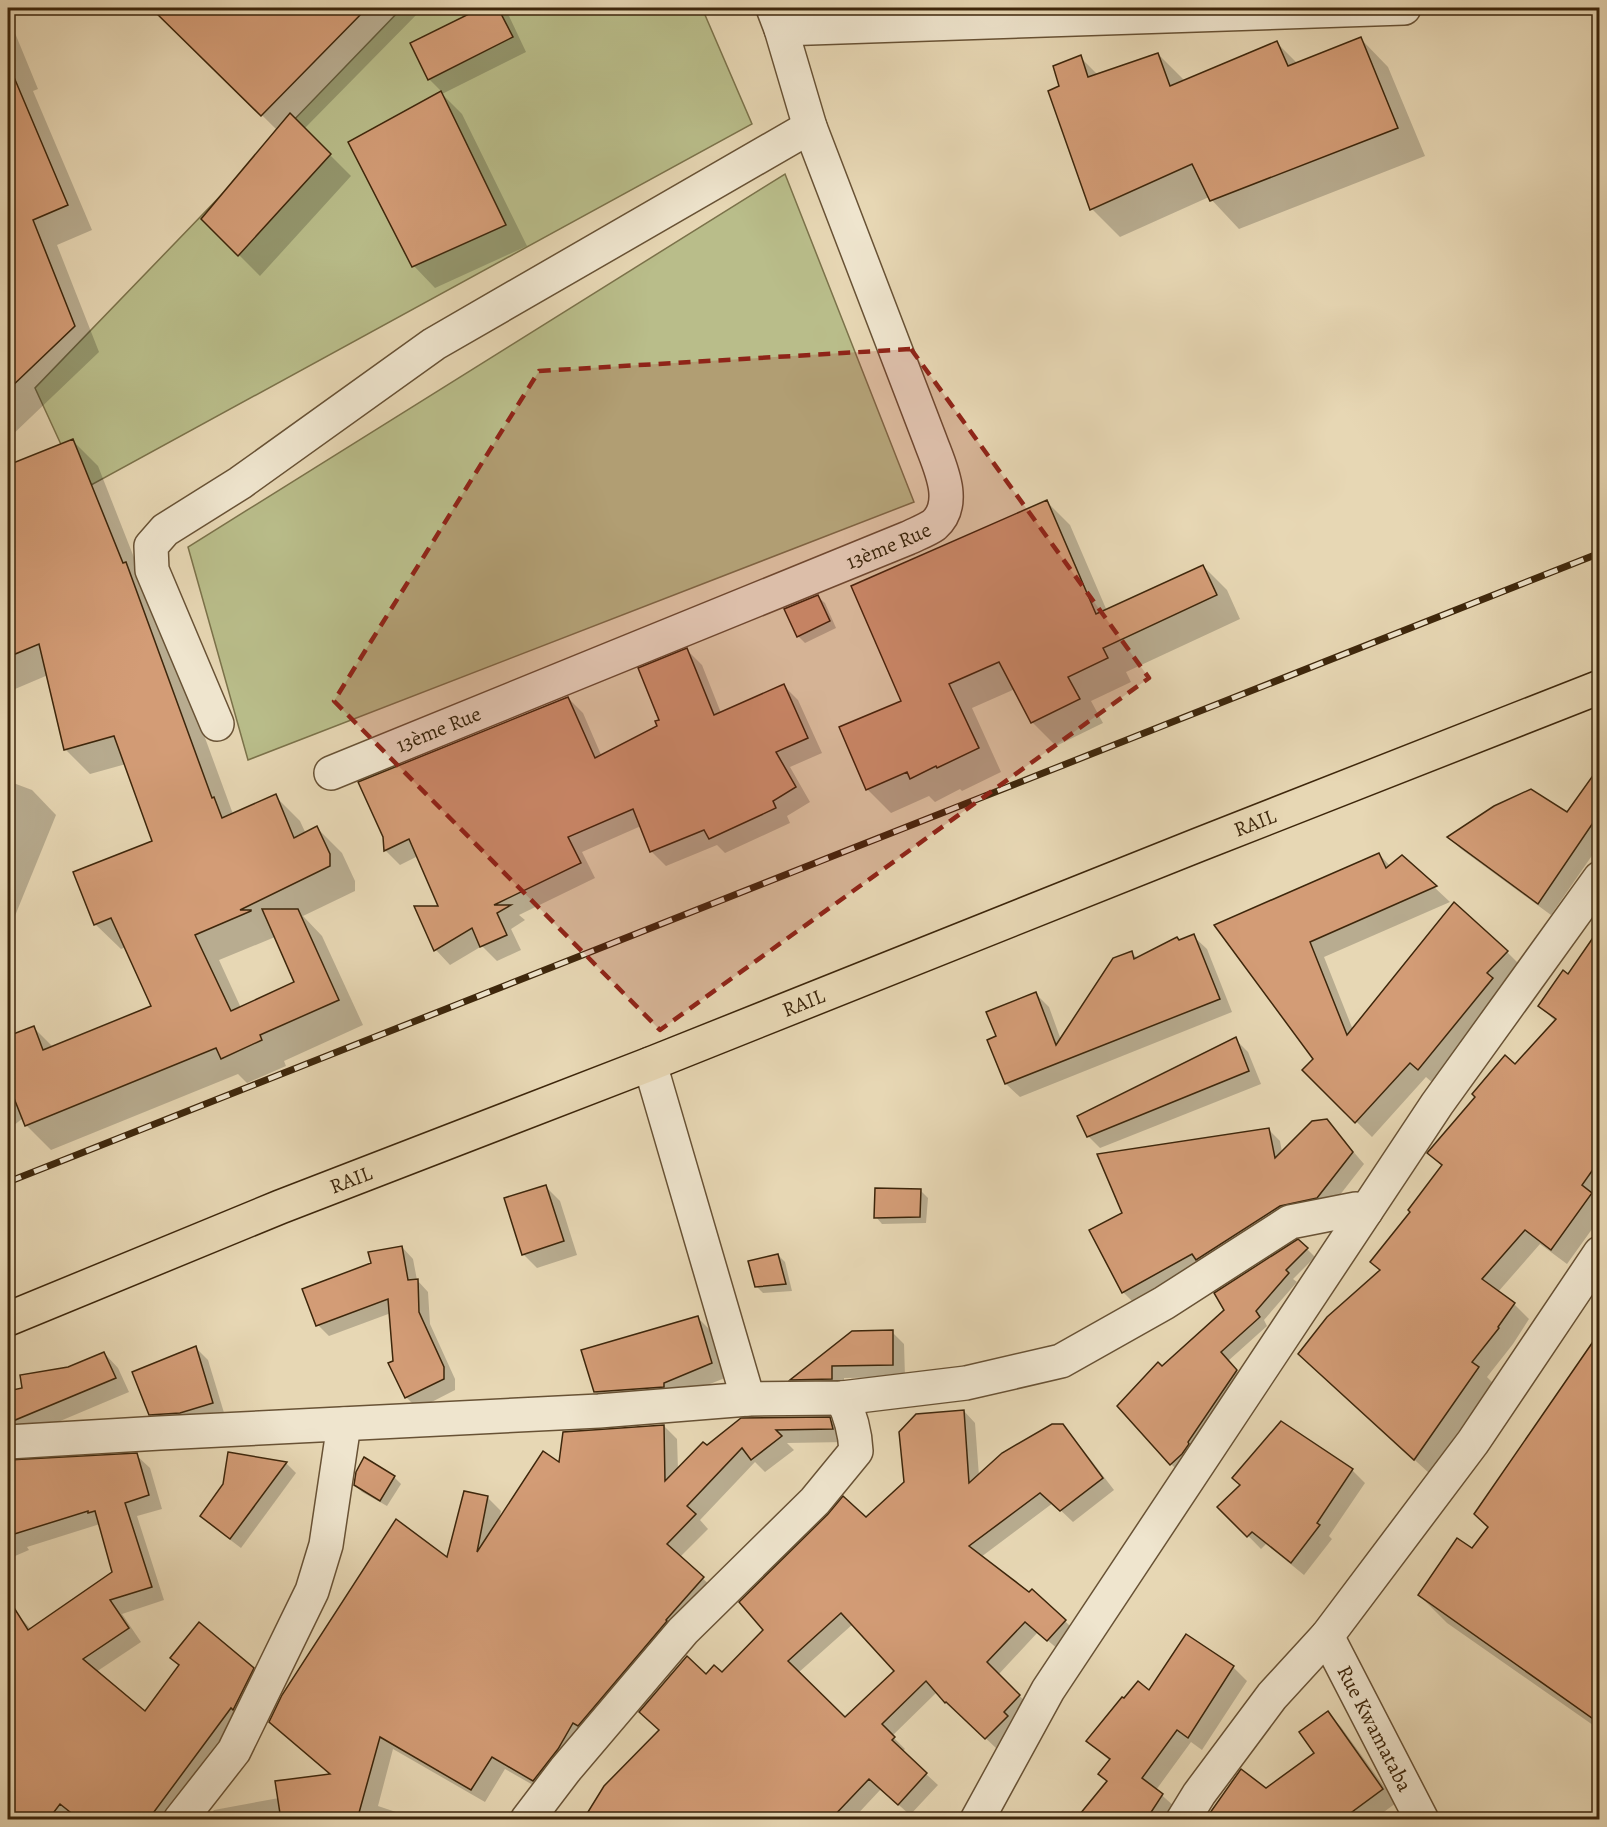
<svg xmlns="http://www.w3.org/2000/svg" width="1607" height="1827" font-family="Alegreya,serif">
  <rect width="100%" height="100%" fill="#e7d7b4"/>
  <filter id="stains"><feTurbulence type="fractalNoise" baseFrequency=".00333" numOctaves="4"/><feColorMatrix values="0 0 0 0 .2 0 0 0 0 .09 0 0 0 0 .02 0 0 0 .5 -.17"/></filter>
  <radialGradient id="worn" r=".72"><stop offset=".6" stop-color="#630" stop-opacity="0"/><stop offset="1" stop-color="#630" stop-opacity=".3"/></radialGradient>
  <!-- green -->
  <g fill="#b9bd8a" stroke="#7b724a" stroke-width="1.5">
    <polygon points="402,8 702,8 752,124 82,490 35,388"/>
    <polygon points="785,174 914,502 248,760 188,547"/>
  </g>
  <!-- shadow -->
  <g fill="#0003" fill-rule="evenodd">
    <polygon points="153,8 423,8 304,129 351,176 260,276 203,219 277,130"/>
    <polygon points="484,8 500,8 509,16 526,52 442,94 462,114 527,246 435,288 414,266 350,143 442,92 429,79 412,44"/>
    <polygon points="8,16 38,89 33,91 92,230 57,245 99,352 8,439"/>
    <polygon points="1360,38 1388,67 1425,156 1239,229 1209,197 1120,237 1092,209 1050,92 1061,87 1080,57 1098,75 1158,54 1185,81 1277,43 1298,64"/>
    <path d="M73 441 98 466 144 583 150 588 233 814 275 796 300 821 306 834 317 828 342 853 355 881V891L303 916 322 936 363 1025 284 1061 286 1066 247 1083 238 1074 51 1150 26 1125 23 1118 8 1130V1038L34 1028 53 1047 153 1007 126 947 121 949 95 924 154 842 126 764 90 774 65 749 48 675 8 692V467ZM275 937 296 983 241 1008 219 960Z"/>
    <polygon points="1046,501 1070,525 1107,611 1203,566 1227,590 1240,619 1126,672 1131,682 1091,701 1103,723 1056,746 1032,722 1015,689 972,708 1001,772 962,791 960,789 935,802 929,796 891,813 867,789 903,702"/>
    <polygon points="818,597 825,603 836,628 805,643 798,636"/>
    <polygon points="687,650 702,665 721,713 783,685 798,700 822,753 790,767 810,802 787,816 790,823 725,853 717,845 666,866 651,851 641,826 582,852 595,878 519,915 525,920 511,929 521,950 497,961 482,946 450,965 436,950 441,908 418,856 400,865 385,850 568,698 583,713 602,757 659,727"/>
    <polygon points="1600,770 1600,844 1551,915 1461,849 1449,838 1567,814"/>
    <polygon points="8,781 32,790 56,815 8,933"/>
    <polygon points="1379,854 1390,866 1402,857 1450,902 1324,957 1353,1030 1507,952 1522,967 1434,1084 1426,1077 1372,1137 1304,1070 1315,1059 1216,925"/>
    <polygon points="1600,932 1600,1195 1597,1199 1600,1202 1600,1218 1567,1264 1540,1244 1498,1292 1514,1304 1529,1319 1513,1344 1487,1377 1493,1383 1429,1473 1315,1369 1381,1271 1372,1262 1412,1212 1443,1167 1429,1153 1515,1066 1555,1021 1540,1006 1568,976"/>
    <polygon points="1193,936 1207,949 1232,1012 1020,1097 1006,1084 989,1041 997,1037 1036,994 1049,1007 1061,1040 1131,952 1138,959"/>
    <polygon points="1235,1039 1248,1052 1261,1084 1100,1148 1088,1136"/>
    <polygon points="1326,1120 1364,1164 1329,1209 1135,1304 1123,1292 1124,1213 1268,1129 1280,1141 1282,1152"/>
    <polygon points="546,1187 560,1201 577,1255 537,1268 523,1254"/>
    <polygon points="921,1191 928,1198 926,1223 882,1224 876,1217"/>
    <polygon points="402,1247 413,1259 417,1280 428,1292 430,1324 455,1379 455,1390 418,1409 407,1398 390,1364 394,1362 391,1313 329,1336 318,1325 372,1264"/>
    <polygon points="1307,1249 1315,1257 1293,1279 1297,1282 1264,1320 1267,1326 1228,1361 1244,1379 1179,1472 1171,1464 1162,1368"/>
    <polygon points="778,1255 785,1262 792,1291 763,1293 756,1286"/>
    <polygon points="697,1317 712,1332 725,1378 677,1397 610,1406 595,1392"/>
    <polygon points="892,1332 904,1344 905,1377 844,1378 844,1391 803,1391 792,1380"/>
    <polygon points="195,1347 208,1360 225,1416 164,1427 151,1414"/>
    <polygon points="1590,1349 1600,1355 1600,1730 1447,1623 1419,1595 1472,1550 1489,1528"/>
    <polygon points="104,1353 118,1368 129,1392 8,1443 8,1392 24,1390"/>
    <path d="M964 1411 975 1423 979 1476 1062 1426 1074 1438 1114 1490 1073 1522 1053 1503 981 1557 1065 1621 1076 1632 1060 1651 1038 1632 998 1675 1031 1707 997 1749 937 1692 892 1736 905 1749 902 1752 938 1785 910 1815 881 1789 852 1820H585L706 1676 722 1675 866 1520 906 1482ZM853 1624 896 1671 845 1719 798 1673Z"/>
    <polygon points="829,1418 843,1432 846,1442 787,1443 794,1450 765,1472 755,1462 700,1520 708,1529 680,1557 716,1591 547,1793 505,1769 485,1802 393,1749 378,1806 411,1817 414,1820 206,1820 214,1810 279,1798 331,1775 284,1735 448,1560 488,1498 501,1511 499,1521 560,1465 664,1426 677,1439 678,1470 741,1420"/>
    <polygon points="136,1455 150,1468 162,1509 137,1516 164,1600 122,1614 141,1642 96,1672 145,1713 253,1669 266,1682 171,1820 8,1820 8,1618 16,1613 31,1629 113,1573 100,1524 27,1547 29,1550 8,1559 8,1462"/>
    <polygon points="286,1463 296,1473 241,1548 212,1526 202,1515"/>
    <polygon points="1352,1470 1365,1483 1329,1536 1332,1539 1304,1575 1266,1544 1261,1549 1220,1507 1242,1485"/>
    <polygon points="394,1477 401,1484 387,1506 362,1492 355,1485"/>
    <polygon points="1186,1636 1234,1668 1247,1681 1202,1750 1191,1742 1156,1790 1185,1816 1184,1820 1077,1820 1108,1782 1110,1761 1088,1741 1150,1692"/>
    <polygon points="1328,1713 1341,1727 1396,1803 1373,1820 1207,1820 1266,1790 1316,1753"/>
  </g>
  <!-- building -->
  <g fill="#d39c76" stroke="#3d260b" stroke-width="1.5" fill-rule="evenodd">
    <polygon points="151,8 367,8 261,116"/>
    <polygon points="481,8 498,8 513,37 428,80 410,43"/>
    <polygon points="1361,37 1398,128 1210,201 1192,164 1090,210 1048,91 1059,86 1053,66 1081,55 1088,77 1158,53 1170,86 1277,41 1288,66"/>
    <polygon points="8,63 68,205 33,220 75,326 8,390"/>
    <polygon points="441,91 506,225 412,267 348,142"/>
    <polygon points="290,113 331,154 238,256 201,219"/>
    <polygon points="73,439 123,563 126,562 212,798 214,797 222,818 276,794 294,838 317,826 330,854 330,866 240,910 251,910 251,911 195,935 231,1011 294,982 262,909 298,909 339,1000 260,1035 262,1040 221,1059 216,1048 25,1126 8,1083 8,1036 34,1026 43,1050 151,1006 111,918 94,925 73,872 152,841 114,736 64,750 39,644 8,657 8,465"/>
    <polygon points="1047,500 1096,614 1203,565 1217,595 1103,648 1108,658 1068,677 1080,699 1031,723 999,662 949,684 979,748 937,768 936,766 910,779 907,772 866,790 839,727 901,701 851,586"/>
    <polygon points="818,595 830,621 797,637 784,609"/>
    <polygon points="687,648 714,715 784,684 808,738 776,752 796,787 773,801 776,808 709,839 704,830 650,852 633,809 568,837 581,863 494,905 511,905 497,913 507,935 480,947 472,928 434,951 414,906 438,906 409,839 384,851 383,837 358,782 568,697 595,758 657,726 655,721 659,720 638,668"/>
    <polygon points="1599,767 1599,814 1538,904 1447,837 1494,806 1531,789 1567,812"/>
    <polygon points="1379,853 1386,868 1402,855 1437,886 1310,942 1347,1035 1454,902 1508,951 1487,973 1493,978 1418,1070 1410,1063 1355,1123 1302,1070 1313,1059 1214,925"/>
    <polygon points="1599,929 1599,1161 1582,1185 1592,1193 1551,1250 1525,1230 1482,1279 1515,1303 1498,1327 1499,1328 1472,1362 1479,1367 1414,1460 1298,1354 1327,1317 1380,1270 1370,1262 1410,1212 1408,1210 1442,1165 1427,1153 1475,1097 1472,1094 1505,1055 1515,1064 1556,1019 1538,1006 1563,970 1568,974"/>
    <polygon points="1194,934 1220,999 1005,1084 987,1040 996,1036 986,1012 1036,992 1056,1045 1113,958 1132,951 1134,959 1177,937 1179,940"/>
    <polygon points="1236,1037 1249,1071 1087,1137 1077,1116"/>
    <polygon points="1327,1119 1353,1152 1317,1198 1280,1206 1196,1260 1192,1254 1122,1293 1089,1230 1122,1213 1097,1154 1269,1128 1275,1158 1312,1121"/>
    <polygon points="546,1185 564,1241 522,1255 504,1198"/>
    <polygon points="875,1188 921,1189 920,1217 874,1218"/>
    <polygon points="1298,1239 1308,1248 1286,1270 1289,1273 1256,1311 1260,1317 1221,1352 1237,1370 1188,1442 1189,1444 1182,1454 1170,1465 1117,1406 1158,1362 1162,1366 1224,1310 1214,1293"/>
    <polygon points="402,1246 408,1280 418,1279 419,1312 444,1367 444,1379 405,1398 388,1363 393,1361 388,1299 316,1326 302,1289 371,1263 368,1252"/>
    <polygon points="778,1254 786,1284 755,1287 748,1261"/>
    <polygon points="698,1316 712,1363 664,1383 664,1387 594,1392 581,1350"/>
    <polygon points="893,1330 893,1365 832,1366 832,1379 790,1380 852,1331"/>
    <polygon points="1599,1333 1599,1723 1418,1595 1457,1538 1472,1548 1488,1527 1474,1514"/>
    <polygon points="196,1346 213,1403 180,1413 149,1415 132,1372"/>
    <polygon points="104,1352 116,1378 8,1423 8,1391 22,1388 20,1375 68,1367"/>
    <path d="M964 1410 969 1483 1002 1453 1052 1424H1063L1103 1478 1060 1511 1040 1493 969 1546 1029 1592 1032 1589 1066 1620 1047 1641 1025 1622 987 1662 1020 1695 1004 1712 1008 1716 985 1739 946 1702 945 1703 926 1681 882 1724 895 1737 892 1740 927 1773 898 1805 869 1779 830 1820H583L604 1786 659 1730 639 1712 687 1656 706 1674 714 1665 722 1672 763 1630 739 1602 828 1514 843 1496 866 1517 904 1482 899 1432 916 1414ZM841 1613 894 1671 845 1717 788 1661Z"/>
    <polygon points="830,1417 833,1429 776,1430 782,1436 751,1460 742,1448 687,1506 696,1514 667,1544 704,1577 666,1620 667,1621 578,1726 573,1723 558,1749 533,1781 492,1757 471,1790 380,1737 357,1820 281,1820 275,1781 330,1774 269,1722 282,1695 396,1519 447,1557 464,1491 488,1496 477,1552 543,1451 559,1462 563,1432 664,1425 665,1481 703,1442 707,1445 741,1418"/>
    <polygon points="1281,1421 1353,1469 1317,1523 1320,1525 1291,1563 1252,1532 1247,1537 1217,1507 1240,1485 1232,1478"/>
    <polygon points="228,1452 287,1462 230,1539 200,1516 223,1484"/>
    <polygon points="137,1453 149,1495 125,1503 152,1587 110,1600 129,1628 83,1659 145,1711 179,1665 170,1658 199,1622 254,1668 233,1710 231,1708 148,1820 80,1820 60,1804 48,1820 8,1820 8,1598 28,1630 112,1572 95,1511 88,1513 88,1511 8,1536 8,1460"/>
    <polygon points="364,1457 395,1476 380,1501 354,1485 356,1472"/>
    <polygon points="1186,1634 1234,1666 1188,1738 1177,1730 1142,1778 1163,1794 1146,1820 1075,1820 1107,1781 1098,1774 1110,1759 1086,1741 1122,1697 1124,1698 1138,1681 1149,1690"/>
    <polygon points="1328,1711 1383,1789 1341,1820 1205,1820 1241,1769 1266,1788 1314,1753 1299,1732"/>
  </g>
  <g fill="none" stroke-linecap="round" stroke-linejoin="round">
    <defs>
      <g id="minor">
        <polyline points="781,29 1404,8"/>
        <polyline points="217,724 152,570 151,546 165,530 240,483 434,344 810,127"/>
        <path id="s1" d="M331 773 908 538C916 534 927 530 934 525 959 503 939 465 930 440L810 127 781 29 773 8"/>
        <polyline points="650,1064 748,1399"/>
        <polyline points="8,1442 160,1433 599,1411 748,1399 842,1398 966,1383 1061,1361 1164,1303 1290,1222 1356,1209 1366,1211"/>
        <path id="s2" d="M1327 1636 1422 1820"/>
        <polyline points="180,1820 234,1751 312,1591 326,1545 344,1424"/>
        <path d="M527 1820 565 1770 683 1631 815 1501 856 1451C855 1431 851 1416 842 1398"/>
        <polyline points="977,1820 1048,1690 1437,1104 1600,878"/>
        <polyline points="1183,1820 1199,1794 1272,1696 1327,1636 1473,1442 1600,1253"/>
      </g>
      <g id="major">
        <path id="s3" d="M8 1319 280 1207 650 1064 1198 845 1600 687"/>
      </g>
    </defs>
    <!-- minor casing -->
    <use href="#minor" stroke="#685235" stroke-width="36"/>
    <!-- major casing -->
    <use href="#major" stroke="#3d260b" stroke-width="36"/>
    <!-- minor -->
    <use href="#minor" stroke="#efe5ce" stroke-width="33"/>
    <!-- major -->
    <use href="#major" stroke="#e7d7b4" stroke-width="33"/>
    <defs>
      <polyline id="rail" points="8,1182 1600,553"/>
    </defs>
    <!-- rail casing -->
    <use href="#rail" stroke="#3d260b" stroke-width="7"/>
    <!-- rail -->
    <use href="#rail" stroke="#efe5ce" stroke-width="4.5" stroke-dasharray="14" stroke-linecap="butt"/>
  </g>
  <!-- marked area -->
  <path fill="#8f2418" fill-opacity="0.2" stroke="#8f2418" stroke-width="4.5" stroke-dasharray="12 8" stroke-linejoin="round" d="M911 349 1149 678 660 1030 334 701 539 371Z"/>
  <g text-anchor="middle" stroke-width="4.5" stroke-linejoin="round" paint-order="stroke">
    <!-- street labels -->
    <g font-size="21" fill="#3d260b" stroke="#efe5ce">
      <text dy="7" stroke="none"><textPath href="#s1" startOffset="602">13ème Rue</textPath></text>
      <text dy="7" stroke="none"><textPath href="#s1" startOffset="116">13ème Rue</textPath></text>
      <text dy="7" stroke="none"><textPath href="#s3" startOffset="1342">RAIL</textPath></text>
      <text dy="7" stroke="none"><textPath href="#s3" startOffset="856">RAIL</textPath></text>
      <text dy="7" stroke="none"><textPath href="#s3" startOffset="370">RAIL</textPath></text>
      <text dy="7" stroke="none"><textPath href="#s2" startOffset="104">Rue Kwamataba</textPath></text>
    </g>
  </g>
  <!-- margin -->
  <rect width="1607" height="1827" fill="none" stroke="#e7d7b4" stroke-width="30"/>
  <rect x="9" y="9" width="1589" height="1809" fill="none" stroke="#3d260b" stroke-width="3"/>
  <rect x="15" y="15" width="1577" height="1797" fill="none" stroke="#3d260b" stroke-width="1.5"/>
  <rect width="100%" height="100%" filter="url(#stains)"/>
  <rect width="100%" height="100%" fill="url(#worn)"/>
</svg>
